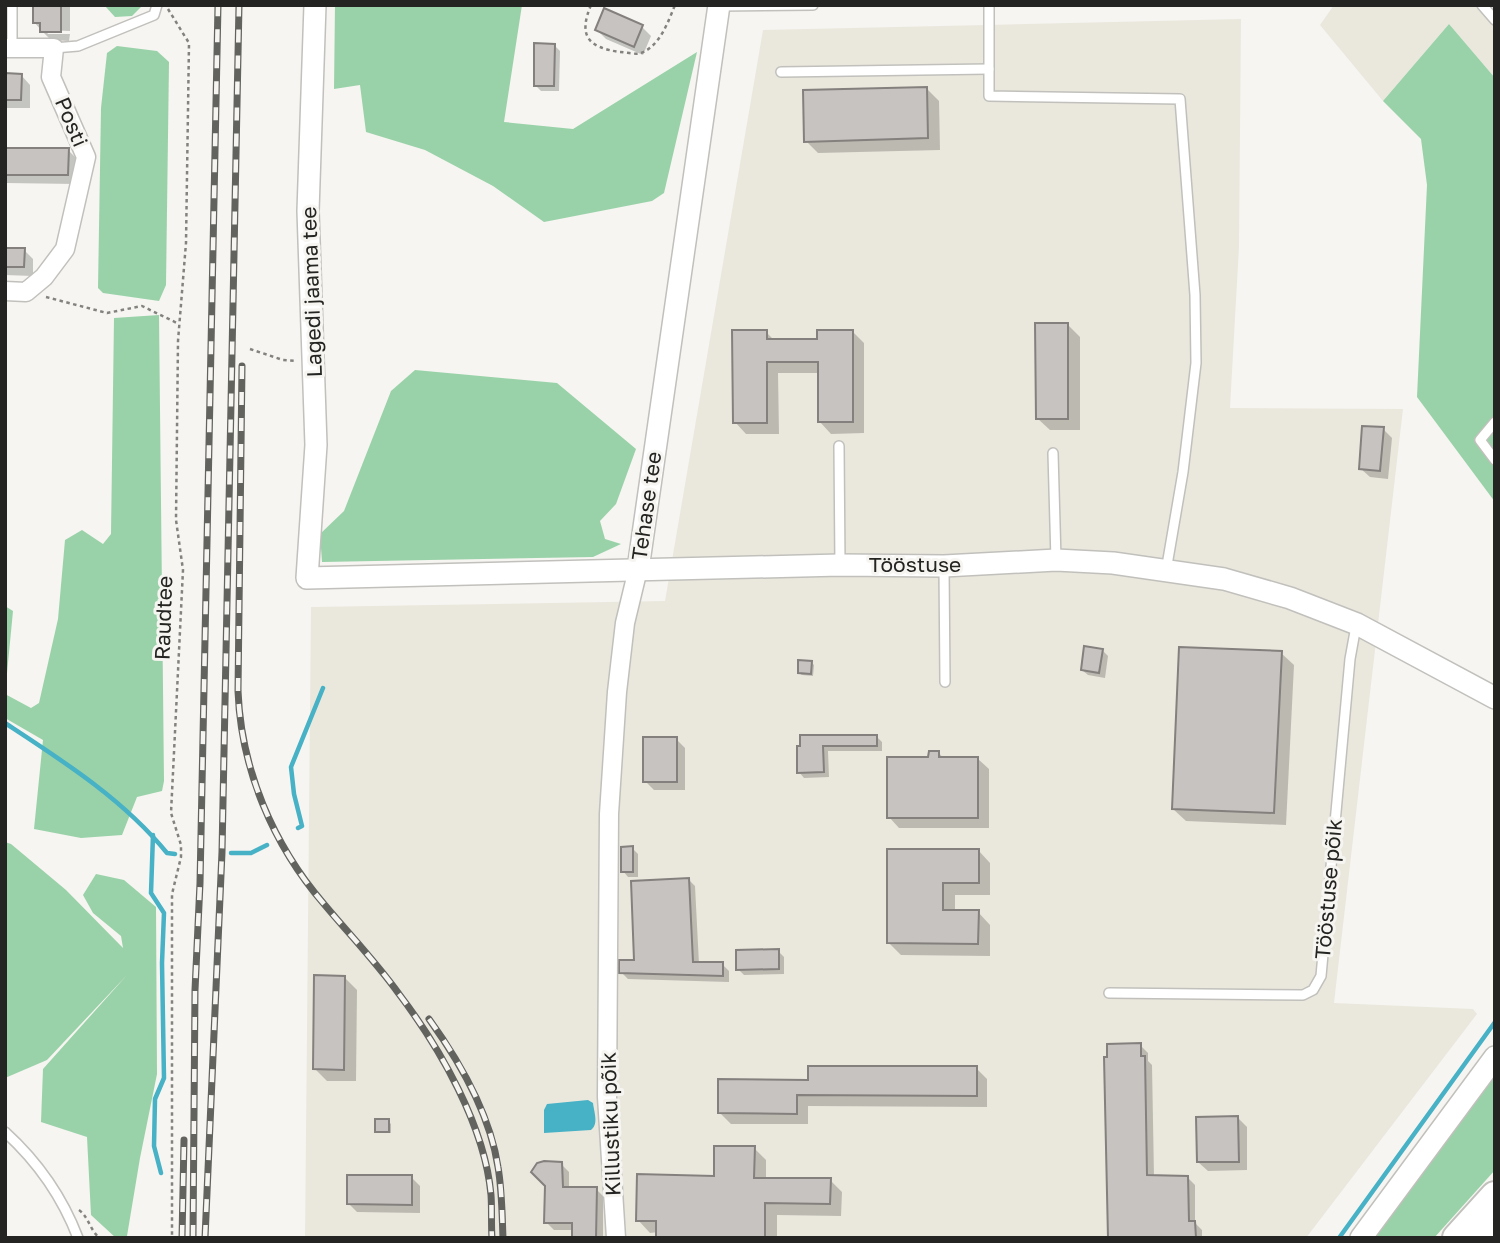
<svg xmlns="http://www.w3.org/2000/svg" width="1500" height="1243" font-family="'Golos Text',sans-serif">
  <rect width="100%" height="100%" fill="#f6f5f1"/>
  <!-- built -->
  <g fill="#eae8dd">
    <polygon points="1334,5 1495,5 1495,78 1449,24 1383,101 1320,25"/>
    <polygon points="1241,19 1239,247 1230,408 1403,409 1334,1003 1473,1009 1477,1014 1306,1238 305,1238 311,607 665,601 763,30"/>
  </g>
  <!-- green -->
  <g fill="#99d2a8">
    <polygon points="143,5 132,16 115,17 105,6"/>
    <polygon points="335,5 522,5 504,122 573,129 697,52 664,193 652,201 544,222 493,186 425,150 366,132 360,85 334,89"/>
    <polygon points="1449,24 1495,78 1495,502 1417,397 1427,185 1421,139 1383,101"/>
    <polygon points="117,46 157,51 169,62 166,285 159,301 103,293 98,288 101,108 107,53"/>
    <polygon points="159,315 164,781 162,791 137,797 122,835 81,838 34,829 43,740 5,718 5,606 13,611 5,694 31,708 39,703 58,619 65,540 82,530 103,544 111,534 114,318"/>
    <polygon points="415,370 557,383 636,449 616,504 600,521 605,539 621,544 593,557 322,562 320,534 344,511 391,391"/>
    <polygon points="5,842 11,844 66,890 123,948 121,936 93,913 83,895 96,874 124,880 156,907 157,1074 140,1158 127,1236 116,1238 91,1215 87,1137 41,1122 43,1069 127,975 47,1060 5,1078"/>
    <polygon points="1495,1074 1495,1170 1434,1238 1373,1238"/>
  </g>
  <!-- water -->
  <path fill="#47b1c6" d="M588 1100 593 1103C594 1112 599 1124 591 1130L544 1133V1110L547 1104Z"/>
  <!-- shadow -->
  <g fill="#0003">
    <polygon points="35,5 70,5 70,31 45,30 48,34 70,34 69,41 51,40 42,31 34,22"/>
    <polygon points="642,27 651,36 643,55 606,39 597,30"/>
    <polygon points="554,45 560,51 559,91 541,91 535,85"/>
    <polygon points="5,75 21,75 30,85 30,108 5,108"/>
    <polygon points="926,88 939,101 940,150 818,153 806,141"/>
    <polygon points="5,149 68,150 77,159 77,184 5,183"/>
    <polygon points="5,250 24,250 33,259 33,276 5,275"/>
    <polygon points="1068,325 1080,337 1080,430 1050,430 1037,418"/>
    <polygon points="852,331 864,343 864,433 831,434 820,422 819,373 778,373 779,434 746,434 735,422 766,332 775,341 819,341"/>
    <polygon points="1383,429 1392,438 1388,479 1370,477 1360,468"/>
    <polygon points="1102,650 1108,656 1105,678 1088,675 1082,670"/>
    <polygon points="1281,653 1294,665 1286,825 1186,821 1173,809"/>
    <polygon points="811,662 814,665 813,676 802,675 799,673"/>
    <polygon points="876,736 882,742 882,751 828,751 829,777 804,778 799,772 798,748"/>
    <polygon points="676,739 685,748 685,790 654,790 645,781"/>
    <polygon points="939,753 944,759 978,759 989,769 989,828 899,828 889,817 930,759"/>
    <polygon points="632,848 638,854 638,877 628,877 623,871"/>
    <polygon points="888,850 978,850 990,863 990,895 955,895 955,912 978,912 990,925 990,956 901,955 888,942"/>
    <polygon points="688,879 695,886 699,964 722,964 729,971 729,982 628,979 621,972 636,962"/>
    <polygon points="778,951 784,957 784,974 744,975 738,969"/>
    <polygon points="345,978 357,990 356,1081 327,1081 315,1069"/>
    <polygon points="1140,1045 1148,1053 1148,1061 1152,1065 1154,1177 1187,1177 1195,1185 1195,1223 1202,1230 1202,1238 1109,1238"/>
    <polygon points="976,1068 987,1079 987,1107 808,1106 808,1124 731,1124 720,1113 810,1082"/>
    <polygon points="1238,1118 1247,1127 1247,1170 1208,1171 1198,1162"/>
    <polygon points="388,1121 391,1124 391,1133 379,1133 377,1131"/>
    <polygon points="754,1148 766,1160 766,1180 830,1180 842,1192 841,1216 777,1215 777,1238 659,1238 658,1232 650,1233 638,1220 715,1177"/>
    <polygon points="561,1164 569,1172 569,1188 596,1189 603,1196 603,1238 574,1238 574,1230 554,1230 546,1222 546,1185"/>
    <polygon points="411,1177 420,1186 420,1213 357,1212 348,1203"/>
  </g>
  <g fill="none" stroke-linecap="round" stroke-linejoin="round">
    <!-- stream -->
    <g stroke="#47b1c6" stroke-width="4.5">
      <path d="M5 723C63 761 123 799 167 853L175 854"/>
      <polyline points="298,828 302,826 294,794 291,767 323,688"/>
      <polyline points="153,835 151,893 164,913 162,963 164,1078 155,1099 154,1146 161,1173"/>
      <polyline points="231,853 251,853 267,845"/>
      <polyline points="1339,1238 1495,1022"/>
    </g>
  </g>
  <!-- building -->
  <g fill="#c7c3c1" stroke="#83807e" stroke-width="2">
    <polygon points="33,5 61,5 61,32 40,32 40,23 33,23"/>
    <polygon points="604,8 643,25 634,47 595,30"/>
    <polygon points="534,43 555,44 554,86 534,86"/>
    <polygon points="5,73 22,74 21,100 5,100"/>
    <polygon points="927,87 928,138 804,142 803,90"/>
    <polygon points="5,148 69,148 68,175 5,175"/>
    <polygon points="5,248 25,248 24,267 5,267"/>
    <polygon points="1035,323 1068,323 1068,419 1036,419"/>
    <polygon points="732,330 767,330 767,339 817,339 817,330 853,330 853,422 818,422 818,362 767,362 767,423 733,423"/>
    <polygon points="1362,426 1384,427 1380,471 1359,469"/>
    <polygon points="1084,646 1103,649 1099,673 1081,670"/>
    <polygon points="1179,647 1282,651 1274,813 1172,809"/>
    <polygon points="798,660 812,661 811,674 798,673"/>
    <polygon points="800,735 877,735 877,746 823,746 824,772 797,773 797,746 800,746"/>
    <rect x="643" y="737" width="34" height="45"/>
    <polygon points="929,751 939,751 939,757 978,757 978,818 887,818 887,757 928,757"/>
    <polygon points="633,846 633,872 621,872 621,847"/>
    <polygon points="887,849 979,849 979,883 943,883 943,910 979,910 978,944 887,943"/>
    <polygon points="689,878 693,962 723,962 723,976 619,973 619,960 634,960 631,881"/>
    <polygon points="779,949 779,969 736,970 736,950"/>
    <polygon points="314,975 345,976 344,1070 313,1069"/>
    <polygon points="1141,1043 1141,1056 1145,1056 1147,1175 1188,1176 1189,1221 1195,1221 1196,1238 1108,1238 1104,1057 1107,1057 1107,1044"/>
    <polygon points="808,1066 977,1066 977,1096 797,1095 797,1114 718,1113 718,1079 808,1080"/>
    <polygon points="1238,1116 1239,1162 1197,1162 1196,1117"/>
    <rect x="375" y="1119" width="14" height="13"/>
    <polygon points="714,1146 755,1146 754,1178 831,1178 830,1204 765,1203 765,1238 656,1237 656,1221 636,1221 637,1174 714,1176"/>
    <polygon points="544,1161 562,1162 563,1187 597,1187 596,1238 572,1238 572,1223 544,1223 545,1186 531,1172 537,1163"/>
    <polygon points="347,1175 412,1175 412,1205 347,1204"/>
  </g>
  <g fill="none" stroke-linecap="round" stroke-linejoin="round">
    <defs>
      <g id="service">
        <polyline points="12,5 12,48"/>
        <polyline points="989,5 989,96 1180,99 1195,295 1196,363 1183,472 1166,571"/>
        <polyline points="1482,5 1495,20"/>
        <polyline points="719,6 813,5"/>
        <polyline points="54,48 78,46 154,15 157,5"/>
        <polyline points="781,72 989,69"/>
        <polyline points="1495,422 1480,440 1495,460"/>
        <polyline points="839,446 840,565"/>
        <polyline points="1053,453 1056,560"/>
        <polyline points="944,567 945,682"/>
        <polyline points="1109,993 1303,995 1313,990 1321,976 1350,659 1356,626"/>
        <path d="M5 1132C38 1162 62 1196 78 1238"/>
      </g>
      <g id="minor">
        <polyline points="5,48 54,48 51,77 86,157 65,249 44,277 26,292 5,291"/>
        <polyline points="616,1238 607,1097 609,814 617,692 625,623 638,569"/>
      </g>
      <g id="tertiary">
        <polyline points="315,5 308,211 316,445 307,578 840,565 944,566 1056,560 1113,563 1224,579 1290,598 1357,624 1495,698"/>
        <polyline points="638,569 719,5"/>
        <polyline points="1361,1238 1495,1057"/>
      </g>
      <g id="trunk">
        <polyline points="1457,1238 1495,1196"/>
        <polyline points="1490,1238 1495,1233"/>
      </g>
    </defs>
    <!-- service casing -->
    <use href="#service" stroke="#c1c0bc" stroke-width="12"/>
    <!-- minor casing -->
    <use href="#minor" stroke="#c1c0bc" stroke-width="21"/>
    <!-- tertiary casing -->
    <use href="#tertiary" stroke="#c1c0bc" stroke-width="24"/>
    <!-- trunk casing -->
    <use href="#trunk" stroke="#c1c0bc" stroke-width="32"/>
    <!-- path -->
    <g stroke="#83827f" stroke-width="2.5" stroke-dasharray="3.5 3.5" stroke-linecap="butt">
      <path d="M591 5C578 36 588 47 619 52 626 52 635 55 641 53 660 46 668 22 675 5"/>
      <polyline points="168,9 189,43 186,243 178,341 176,520 183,570 171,813 181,845 181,857 172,894 172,1238"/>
      <polyline points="46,297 107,313 142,306 179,324"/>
      <polyline points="250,349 283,360 296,361"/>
      <path d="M79 1210C89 1217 90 1231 100 1238"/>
    </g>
    <!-- service -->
    <use href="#service" stroke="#fff" stroke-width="9"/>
    <!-- minor -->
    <use href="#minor" stroke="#fff" stroke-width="18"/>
    <!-- tertiary -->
    <use href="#tertiary" stroke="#fff" stroke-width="21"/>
    <!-- trunk -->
    <use href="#trunk" stroke="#fff" stroke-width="28"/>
    <defs>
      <g id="rail">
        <path d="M242 366 238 691C241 769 273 845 324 904 349 934 376 962 399 994 440 1048 485 1126 491 1195 492 1209 491 1224 492 1238"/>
        <path d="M429 1019C460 1062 490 1114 498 1167 502 1190 502 1214 503 1238"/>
        <polyline points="182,1238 184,1140"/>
        <polyline points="193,1238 195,990 200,883 218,5"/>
        <polyline points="205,1238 222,852 239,5"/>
      </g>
    </defs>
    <!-- rail casing -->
    <use href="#rail" stroke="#62625f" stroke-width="7"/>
    <!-- rail -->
    <use href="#rail" stroke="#f6f5f1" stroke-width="4.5" stroke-dasharray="13" stroke-linecap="butt"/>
  </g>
  <g text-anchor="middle" stroke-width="6" stroke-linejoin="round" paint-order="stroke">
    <!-- street labels -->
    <g font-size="21" fill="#242422" stroke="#f6f5f1">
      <text transform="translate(71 122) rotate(67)" y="7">Posti</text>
      <text transform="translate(312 292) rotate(-92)" y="7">Lagedi jaama tee</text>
      <text transform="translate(647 506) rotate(-82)" y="7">Tehase tee</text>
      <text x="915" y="572">Tööstuse</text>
      <text transform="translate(164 618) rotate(-88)" y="7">Raudtee</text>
      <text transform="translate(1329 889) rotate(-85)" y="7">Tööstuse põik</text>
      <text transform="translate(611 1124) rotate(-92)" y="7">Killustiku põik</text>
    </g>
  </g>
  <!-- border -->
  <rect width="1500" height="1243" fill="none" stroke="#242422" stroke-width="14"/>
</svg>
